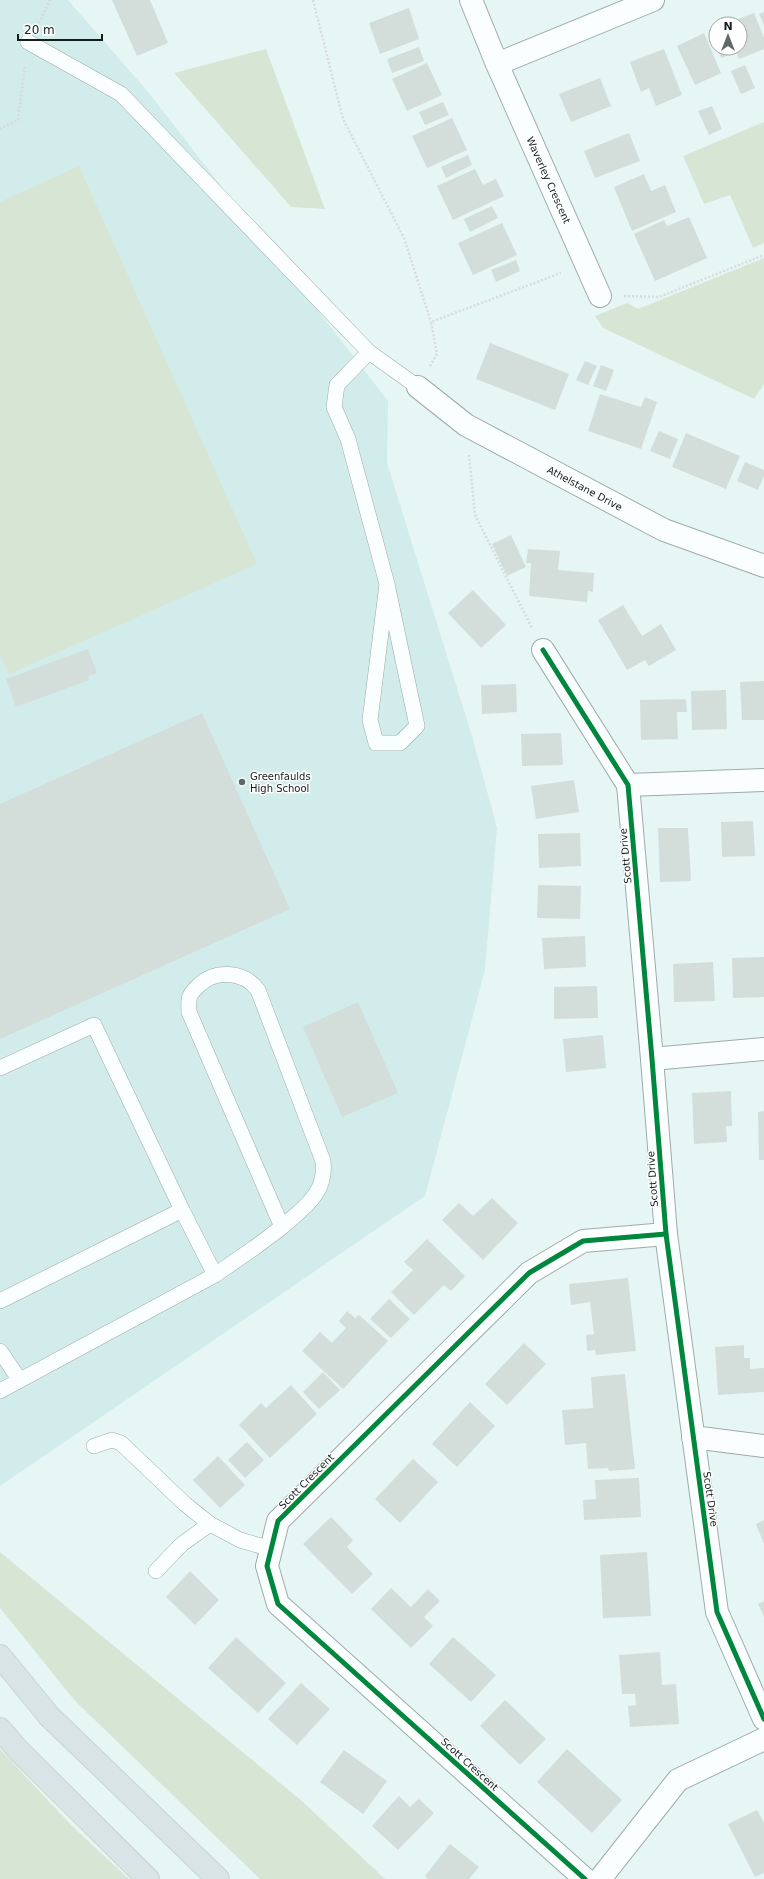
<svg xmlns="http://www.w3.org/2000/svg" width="764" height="1879" font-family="'DejaVu Sans',sans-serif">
  <rect width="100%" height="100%" fill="#e6f6f5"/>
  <!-- built -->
  <polygon fill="#d1eceb" points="0,0 68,0 149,93 388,401 387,463 472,736 497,828 485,970 425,1196 0,1486"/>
  <!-- green -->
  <g fill="#d7e6d4">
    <polygon points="266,49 325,209 291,207 174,73"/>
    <polygon points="764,122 764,243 753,248 730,195 704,204 683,156"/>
    <polygon points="79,166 257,564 9,674 0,655 0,202"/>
    <polygon points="764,258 764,384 754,399 603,328 595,316 627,303 638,309"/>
    <polygon points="0,1552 302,1801 385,1879 260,1879 75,1701 0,1608"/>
    <polygon points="0,1749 72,1826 129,1879 0,1879"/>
  </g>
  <!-- building -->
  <g fill="#d3dedb">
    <polygon points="112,0 150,0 168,43 137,56"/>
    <polygon points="409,8 419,39 380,54 369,23"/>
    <polygon points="764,12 764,25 759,14"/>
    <polygon points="754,13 764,38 764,49 739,59 736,52 721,58 717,48 740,48 740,24 725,24"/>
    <polygon points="716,27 716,46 709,30"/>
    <polygon points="704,33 721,73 695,85 677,46"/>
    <polygon points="419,47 424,61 392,73 387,59"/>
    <polygon points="664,49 682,95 656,106 649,88 641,92 630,62"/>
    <polygon points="427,63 442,95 407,111 392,79"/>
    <polygon points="745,65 755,88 741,94 731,71"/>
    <polygon points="600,78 611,106 571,122 559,94"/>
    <polygon points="443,102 449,115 425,125 419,112"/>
    <polygon points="712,106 722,129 709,135 698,111"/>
    <polygon points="452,118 467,150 427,168 412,136"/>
    <polygon points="629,133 640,161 595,178 584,151"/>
    <polygon points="468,155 472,165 446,178 441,167"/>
    <polygon points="475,169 483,185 496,179 504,196 453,220 437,186"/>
    <polygon points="644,174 651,191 665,185 676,212 632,231 614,187"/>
    <polygon points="492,206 498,218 470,232 464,219"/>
    <polygon points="689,217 707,258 655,281 634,234 664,220 667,226"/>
    <polygon points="502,223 517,255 473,275 458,243"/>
    <polygon points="516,260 520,271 496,282 491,270"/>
    <polygon points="490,343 569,374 555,410 476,379"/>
    <polygon points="585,361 597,366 588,385 576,380"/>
    <polygon points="601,365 614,370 606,391 593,386"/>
    <polygon points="600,394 641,407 645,397 657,402 641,449 588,431"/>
    <polygon points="659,431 678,439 670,459 650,451"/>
    <polygon points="686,433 740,456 726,489 672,467"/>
    <polygon points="745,462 764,470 764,476 758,490 737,481"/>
    <polygon points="511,535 526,567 507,576 492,544"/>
    <polygon points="528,549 560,551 558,570 594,573 593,592 588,591 587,602 529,596 531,563 526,563"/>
    <polygon points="473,590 506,625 481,648 448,613"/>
    <polygon points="623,605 642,636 661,624 676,650 649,666 645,660 627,670 598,620"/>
    <polygon points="88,649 97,673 88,676 89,680 16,707 6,679"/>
    <polygon points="764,681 764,720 742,720 740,682"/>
    <polygon points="516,684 517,712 482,714 481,685"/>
    <polygon points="726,690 727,729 692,730 691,691"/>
    <polygon points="686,699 687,712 677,712 678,739 641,740 640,700"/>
    <polygon points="202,713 290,909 0,1039 0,804"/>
    <polygon points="561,733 563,765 522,766 521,734"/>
    <polygon points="574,780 579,812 536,819 531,786"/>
    <polygon points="753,821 755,856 722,857 721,822"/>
    <polygon points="658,828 688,828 691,881 660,882"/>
    <polygon points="580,833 581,866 539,868 538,834"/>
    <polygon points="538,885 581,886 580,919 537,918"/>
    <polygon points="585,936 586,967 544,969 542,938"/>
    <polygon points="764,957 764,997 733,998 732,958"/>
    <polygon points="713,962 715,1001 674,1002 673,964"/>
    <polygon points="597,986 598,1018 554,1019 554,987"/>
    <polygon points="358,1002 398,1093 342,1117 303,1027"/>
    <polygon points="603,1035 606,1068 566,1072 563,1039"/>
    <polygon points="731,1091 732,1126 726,1126 727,1142 694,1144 692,1093"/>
    <polygon points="764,1111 764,1160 759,1160 758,1112"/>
    <polygon points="492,1198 518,1223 483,1260 442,1220 459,1203 473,1216"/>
    <polygon points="427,1239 465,1276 451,1291 444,1285 414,1315 391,1292 413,1270 404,1262"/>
    <polygon points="628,1278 636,1351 596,1355 595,1350 587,1351 586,1335 594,1334 590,1302 571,1305 569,1284"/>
    <polygon points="389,1299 410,1319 391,1338 370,1319"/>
    <polygon points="347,1311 355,1318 359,1315 388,1341 343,1389 302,1351 320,1332 332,1343 346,1328 339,1321"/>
    <polygon points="524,1343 546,1364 507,1405 485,1384"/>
    <polygon points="744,1345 744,1358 750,1358 750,1369 764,1368 764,1392 718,1395 715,1347"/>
    <polygon points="323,1372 340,1390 319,1409 303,1392"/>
    <polygon points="625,1374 635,1469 609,1471 608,1468 588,1469 586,1443 565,1445 562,1410 593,1408 591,1377"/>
    <polygon points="291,1385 317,1414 270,1458 239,1425 261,1403 266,1408"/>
    <polygon points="470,1402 495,1426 457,1467 432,1444"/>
    <polygon points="247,1442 264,1460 245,1478 228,1460"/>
    <polygon points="218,1456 245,1485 220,1508 193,1480"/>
    <polygon points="413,1459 438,1482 400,1523 375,1499"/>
    <polygon points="639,1478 641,1517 584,1520 583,1500 596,1499 595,1480"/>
    <polygon points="331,1517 353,1540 347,1547 373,1574 352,1594 303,1544"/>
    <polygon points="764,1520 764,1544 756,1524"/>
    <polygon points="647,1552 651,1616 603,1618 600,1555"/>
    <polygon points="190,1571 219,1600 195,1625 166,1597"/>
    <polygon points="391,1588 411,1607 428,1589 440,1601 424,1617 433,1626 411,1648 371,1609"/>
    <polygon points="764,1601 764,1617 758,1604"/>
    <polygon points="236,1637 286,1683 258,1713 208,1668"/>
    <polygon points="453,1637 496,1675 471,1702 429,1664"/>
    <polygon points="660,1652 662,1685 676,1684 679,1724 630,1727 628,1706 636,1705 635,1694 622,1694 619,1655"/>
    <polygon points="301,1683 330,1709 297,1745 268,1719"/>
    <polygon points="505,1700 546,1739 520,1765 480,1726"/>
    <polygon points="567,1749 622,1800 592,1833 537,1782"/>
    <polygon points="344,1750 387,1781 363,1814 320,1782"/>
    <polygon points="399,1796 410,1807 419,1799 434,1813 398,1850 372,1826"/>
    <polygon points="757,1810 764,1823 764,1873 755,1877 728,1824"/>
    <polygon points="450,1844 479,1867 469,1879 428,1879 425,1876"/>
  </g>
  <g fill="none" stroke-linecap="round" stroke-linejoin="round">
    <defs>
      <g id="service">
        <polyline points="28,42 121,94 369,352 418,387"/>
        <polyline points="369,352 337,385 334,407 348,439 387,584 417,726 400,743 376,743 370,720 387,584"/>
        <polyline points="0,1068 94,1025 182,1210 0,1301"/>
        <polyline points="182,1210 215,1275"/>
        <polyline points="0,1351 19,1379"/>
        <path d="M0 1391 215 1275 254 1248 282 1227 189 1012C189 1007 188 1001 190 996 191 993 195 989 198 986 215 969 244 971 258 990L323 1161C327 1194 303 1208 282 1227"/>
        <polyline points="94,1446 112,1440 121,1443 185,1504 210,1524 240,1540 271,1549"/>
        <polyline points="156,1571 182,1544 210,1524"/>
      </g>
      <g id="minor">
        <polyline points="471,0 497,64 600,296"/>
        <polyline points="497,64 653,0"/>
        <polyline points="418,387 466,425 664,530 764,566"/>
        <polyline points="543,650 628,785 652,1059 666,1234 717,1612 764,1719"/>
        <polyline points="628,785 764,780"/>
        <polyline points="652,1059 764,1049"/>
        <polyline points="693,1437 764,1446"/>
        <polyline points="585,1879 278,1604 267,1566 278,1521 529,1273 583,1241 666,1234"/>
        <polyline points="600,1879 678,1780 764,1739"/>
      </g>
      <g id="primary">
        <polyline points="0,1656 49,1716 218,1879"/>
        <polyline points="0,1729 19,1751 148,1879"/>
      </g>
    </defs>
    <!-- service casing -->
    <use href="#service" stroke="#9eabaa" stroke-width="16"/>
    <!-- minor casing -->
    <use href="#minor" stroke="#9eabaa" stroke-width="24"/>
    <!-- primary casing -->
    <use href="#primary" stroke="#cbd3d2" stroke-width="24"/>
    <!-- path -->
    <g stroke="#d7dbdb" stroke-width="2.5" stroke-dasharray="2 2" stroke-linecap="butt">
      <polyline points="313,0 343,119 404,238 431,322"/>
      <polyline points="39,23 50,0"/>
      <polyline points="0,129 18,120 25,65"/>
      <polyline points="624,296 659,297 764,255"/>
      <polyline points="430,366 437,354 431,322 561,273"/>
      <polyline points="469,455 475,515 532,628"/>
    </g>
    <!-- service -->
    <use href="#service" stroke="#fbfefe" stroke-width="15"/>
    <!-- minor -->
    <use href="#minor" stroke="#fbfefe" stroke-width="22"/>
    <!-- primary -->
    <use href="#primary" stroke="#d9e4e7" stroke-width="22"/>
    <defs>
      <g id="cycleway">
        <polyline points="543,650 628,785 652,1059 666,1234 717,1612 764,1719"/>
        <polyline points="585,1879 278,1604 267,1566 278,1521 529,1273 583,1241 666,1234"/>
      </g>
    </defs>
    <!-- cycleway casing -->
    <use href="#cycleway" stroke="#fff" stroke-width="8"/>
    <!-- cycleway -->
    <use href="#cycleway" stroke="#00873e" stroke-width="5"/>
  </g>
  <!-- markers -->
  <circle fill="#5c6968" stroke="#fff" stroke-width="1.5" cx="242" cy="782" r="4"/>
  <g text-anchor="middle" stroke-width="3" stroke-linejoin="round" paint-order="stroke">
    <!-- street labels -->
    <g font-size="10" fill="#121d1c" stroke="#fff">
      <text transform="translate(549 180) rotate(66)" y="4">Waverley Crescent</text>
      <text transform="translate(585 488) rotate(28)" y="4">Athelstane Drive</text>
      <text transform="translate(625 856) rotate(-95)" y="4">Scott Drive</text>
      <text transform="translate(652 1179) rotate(-94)" y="4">Scott Drive</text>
      <text transform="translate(306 1481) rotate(-45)" y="4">Scott Crescent</text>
      <text transform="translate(711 1499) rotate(82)" y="4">Scott Drive</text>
      <text transform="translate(470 1764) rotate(42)" y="4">Scott Crescent</text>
    </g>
    <!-- poi labels -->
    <g font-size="10" fill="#121d1c" stroke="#fff" text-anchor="start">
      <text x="250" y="780">Greenfaulds<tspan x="250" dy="12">High School</tspan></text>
    </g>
  </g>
  <!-- north arrow -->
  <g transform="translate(728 36)"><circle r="19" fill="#ffffff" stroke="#a0a5a4"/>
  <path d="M0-3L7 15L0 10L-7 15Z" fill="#5c6968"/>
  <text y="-6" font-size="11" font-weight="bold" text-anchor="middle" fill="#121d1c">N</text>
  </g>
  <!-- scale -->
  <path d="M18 34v6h84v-6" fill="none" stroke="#121d1c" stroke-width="2"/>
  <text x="24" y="34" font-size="12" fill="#121d1c" stroke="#ffffff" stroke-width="3" paint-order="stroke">20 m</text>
</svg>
